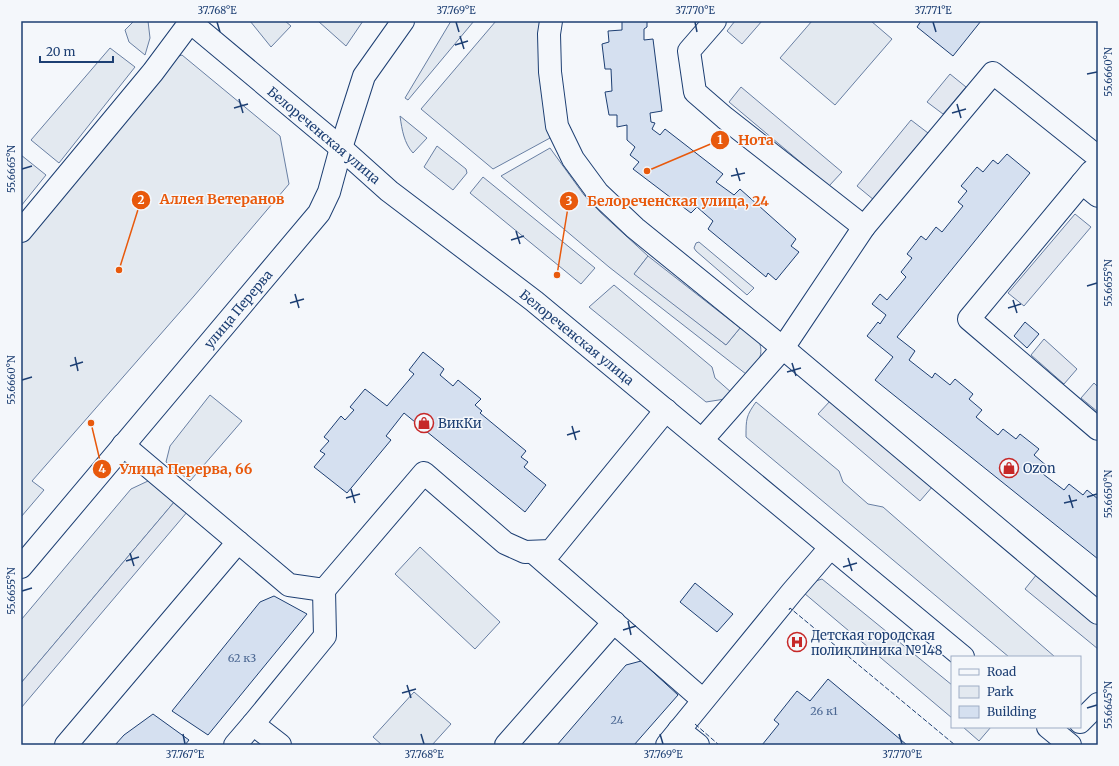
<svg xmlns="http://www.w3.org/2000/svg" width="1119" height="766" font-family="Merriweather,serif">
  <rect width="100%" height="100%" fill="#f4f7fb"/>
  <!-- green -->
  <g fill="#e3e9f0" stroke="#687fa3">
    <polygon points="134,21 148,21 150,38 145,55 129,42 125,30"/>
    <polygon points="250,21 285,21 291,26 271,47"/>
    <polygon points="318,21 363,21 346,46"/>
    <polygon points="451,21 474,21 408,100 405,98"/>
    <polygon points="496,21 544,21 546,117 550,138 493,169 421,109"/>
    <polygon points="812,21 871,21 892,39 835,105 780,58"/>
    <polygon points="110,48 135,67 59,163 31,140"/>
    <polygon points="182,55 280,136 289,184 194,296 32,481 44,490 21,517 21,244 161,62"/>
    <path d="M400 116 427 138 413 153C404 143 402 130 400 116Z"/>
    <polygon points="437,146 466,169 467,173 453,190 424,167"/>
    <path d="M550 148 584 195 601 213 648 256 635 273 726 345 740 328C754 329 764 343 760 357 758 363 750 370 746 374L609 267 501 176Z"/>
    <polygon points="21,155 46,175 21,206"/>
    <polygon points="483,177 595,268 581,284 470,193"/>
    <polygon points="699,242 754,288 747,295 696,251 694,248 696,243"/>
    <polygon points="614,285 712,367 715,378 732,393 725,399 706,402 589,307"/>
    <polygon points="210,395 242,421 190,481 166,462 170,446"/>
    <path d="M756 402 839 471 843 482 868 504 883 507 1055 657H1009L746 437C746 419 746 416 756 402Z"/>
    <polygon points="148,481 175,501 21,683 21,620 131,489"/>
    <polygon points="420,547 500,622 475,649 395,574"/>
    <polygon points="822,579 952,685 952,718 804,593 816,581"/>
    <polygon points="414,692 451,724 432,745 382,745 373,737"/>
    <polygon points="963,727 991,727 979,741"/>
  </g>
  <!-- parking -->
  <g fill="#e3e8f0" stroke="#687fa3">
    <polygon points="735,21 762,21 742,44 727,31"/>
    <polygon points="950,74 966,87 943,114 927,102"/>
    <polygon points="741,87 842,172 829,186 729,102"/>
    <polygon points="911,120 928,133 874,200 857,186"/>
    <polygon points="1075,214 1091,227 1024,306 1008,293"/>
    <polygon points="648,256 740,328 726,345 634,274"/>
    <polygon points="1044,339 1077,369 1064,384 1031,355"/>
    <polygon points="1094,383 1098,387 1098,412 1081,398"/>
    <polygon points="831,400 933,486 920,501 818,414"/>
    <polygon points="175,501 188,511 21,708 21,683"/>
    <polygon points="1037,574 1098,625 1098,649 1025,589"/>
  </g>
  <!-- building -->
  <g fill="#d5e0f0" stroke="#1d3f73">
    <polygon points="622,21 647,21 647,27 644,29 644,40 653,39 662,111 650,113 651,122 655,123 652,129 660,135 665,129 723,174 716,182 734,195 740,189 796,239 791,246 799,252 776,280 768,273 766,277 708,229 713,221 697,207 691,213 633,169 639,162 630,155 635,147 627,140 627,125 617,127 617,115 609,115 605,92 612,91 611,69 605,69 602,44 609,42 608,31 622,30"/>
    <polygon points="921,21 981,21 953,56 917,27"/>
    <polygon points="1007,154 1030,173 897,337 915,351 909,360 932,378 935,373 950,385 955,379 973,394 969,399 982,410 976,417 998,435 1003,429 1016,439 1020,434 1039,449 1034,455 1048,467 1043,474 1064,490 1069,484 1083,495 1087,490 1098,499 1098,559 875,380 893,357 867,336 878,322 880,324 886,315 872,304 880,294 887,300 906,277 901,272 912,258 907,254 921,236 926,240 936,227 942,232 963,206 958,202 967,191 961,186 977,167 983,172 993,160 998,164"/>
    <polygon points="1025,322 1039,334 1027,348 1014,336"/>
    <polygon points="423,352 444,369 440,375 453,386 458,380 481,399 475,405 482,411 480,413 526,451 521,457 528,462 524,467 546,485 525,512 404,413 386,436 391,440 347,493 314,467 325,454 320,451 329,441 324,437 341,416 345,420 354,410 350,407 365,389 387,406 414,374 409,370"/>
    <polygon points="695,583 733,614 717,632 680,602"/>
    <polygon points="274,596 307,614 208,735 172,711 260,602"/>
    <polygon points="641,661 678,695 634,745 557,745 626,665"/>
    <polygon points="828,679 907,745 762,745 779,724 774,720 797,691 810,701"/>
    <polygon points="153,714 189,740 185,745 115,745 124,735"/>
  </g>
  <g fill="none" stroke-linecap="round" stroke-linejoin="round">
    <defs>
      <g id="minor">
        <polyline points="551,21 549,34 550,72 557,126 573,159 598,193 635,228 783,348 864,227 725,118 695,92 689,51 715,21"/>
        <polyline points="341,148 364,76 403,21"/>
        <polyline points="1091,172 1082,183 1098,196"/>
        <polyline points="1082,183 969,319 1098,429"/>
        <polyline points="864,227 993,73 1098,157"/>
        <polyline points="21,231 153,72 191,21"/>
        <polyline points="702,440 783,348 1098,613"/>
        <polyline points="123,445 289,585 324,590 424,473 505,543 525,552 551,551 666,410"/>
        <polyline points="533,552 703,700"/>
        <polyline points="1080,722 1098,704"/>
        <polyline points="679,730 698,745"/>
        <polyline points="66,745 238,542"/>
        <polyline points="235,745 253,724"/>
        <polyline points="280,745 253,724 325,636 324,590"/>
        <polyline points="506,745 614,622"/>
        <polyline points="667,745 792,592 830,548"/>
      </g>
      <g id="major">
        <polyline points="189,21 341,148 389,191 534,301 963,657"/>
        <polyline points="21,567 319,213 329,192 341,148"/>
        <polyline points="1048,727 1070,745"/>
      </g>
    </defs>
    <!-- minor casing -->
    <use href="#minor" stroke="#1d3f73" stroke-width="24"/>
    <!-- major casing -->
    <use href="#major" stroke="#1d3f73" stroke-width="24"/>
    <!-- minor -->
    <use href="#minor" stroke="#f4f7fb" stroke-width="22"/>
    <!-- major -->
    <use href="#major" stroke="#f4f7fb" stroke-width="22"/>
    <!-- fence -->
    <g stroke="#1d3f73" stroke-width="1" stroke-dasharray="5 2" stroke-linecap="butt">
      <polyline points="789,610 790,608 955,745"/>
      <polyline points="695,724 719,745"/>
    </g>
  </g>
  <!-- ticks -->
  <path fill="none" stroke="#1d3f73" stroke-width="1.5" d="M217 22 220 32M456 22 459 32M695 22 697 32M933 22 936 32M460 36 464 49M455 45 468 41M1087 74 1097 72M239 99 243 113M957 104 961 118M234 108 248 104M952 113 966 109M736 168 740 181M22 169 32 166M731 176 745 173M516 231 520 244M511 240 524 236M1087 286 1097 283M295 294 299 308M1013 300 1017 313M290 303 304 299M1008 308 1021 304M75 357 78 371M792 363 796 376M70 366 83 362M787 372 801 368M22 380 32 377M572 426 576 440M567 435 580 431M351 489 355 503M1069 495 1073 508M1087 497 1097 494M346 498 360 494M1064 503 1077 500M130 553 134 566M848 558 852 571M126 561 139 557M843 567 857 563M22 591 32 588M628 621 631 635M623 630 636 626M407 685 411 698M402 693 416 689M1087 708 1097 705M183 734 185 744M421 734 424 744M660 734 663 744M899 734 902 744"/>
  <!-- icons -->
  <defs>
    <symbol id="shop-ring" viewBox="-11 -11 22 22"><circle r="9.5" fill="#f4f7fb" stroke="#c62828" stroke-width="1.5"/><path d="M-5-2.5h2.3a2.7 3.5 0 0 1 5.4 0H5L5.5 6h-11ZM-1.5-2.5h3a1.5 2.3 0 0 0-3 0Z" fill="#c62828"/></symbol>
    <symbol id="hospital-ring" viewBox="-11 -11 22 22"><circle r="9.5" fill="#f4f7fb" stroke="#c62828" stroke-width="1.5"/><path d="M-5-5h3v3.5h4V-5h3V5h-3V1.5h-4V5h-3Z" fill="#c62828"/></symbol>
  </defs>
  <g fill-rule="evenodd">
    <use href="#shop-ring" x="413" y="412" width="22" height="22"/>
    <use href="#shop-ring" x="998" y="457" width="22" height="22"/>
    <use href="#hospital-ring" x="786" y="631" width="22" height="22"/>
  </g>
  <g text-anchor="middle" stroke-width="3" stroke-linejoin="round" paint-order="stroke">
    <!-- number labels -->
    <g font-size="11" fill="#4b6792">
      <text x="242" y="662">62 к3</text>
      <text x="824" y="715">26 к1</text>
      <text x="617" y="724">24</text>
    </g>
    <!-- street labels -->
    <g font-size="13" fill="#1d3f73" stroke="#f4f7fb">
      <text transform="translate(324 135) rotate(40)" y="5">Белореченская улица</text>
      <text transform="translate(238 309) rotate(-50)" y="5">улица Перерва</text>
      <text transform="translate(577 337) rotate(39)" y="5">Белореченская улица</text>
    </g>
    <!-- poi labels -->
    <g font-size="13" fill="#1d3f73" stroke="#f4f7fb" text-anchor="start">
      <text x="438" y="428">ВикКи</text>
      <text x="1023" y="473">Ozon</text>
      <text x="811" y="640">Детская городская<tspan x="811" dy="15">поликлиника №148</tspan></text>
    </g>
  </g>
  <!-- callouts -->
  <path fill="none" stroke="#e8590c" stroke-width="1.5" d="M647 171L720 140M119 270L141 200M557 275L569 201M91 423L102 469"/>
  <g fill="#e8590c" stroke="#f4f7fb" stroke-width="1.5">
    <circle cx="647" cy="171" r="4"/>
    <circle cx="119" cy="270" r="4"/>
    <circle cx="557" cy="275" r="4"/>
    <circle cx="91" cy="423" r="4"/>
    <circle cx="720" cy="140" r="10"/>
    <circle cx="141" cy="200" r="10"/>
    <circle cx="569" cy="201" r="10"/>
    <circle cx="102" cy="469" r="10"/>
  </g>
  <g font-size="12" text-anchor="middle" font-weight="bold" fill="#fff">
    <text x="720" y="144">1</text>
    <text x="141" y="204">2</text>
    <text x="569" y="205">3</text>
    <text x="102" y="473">4</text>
  </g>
  <g font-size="14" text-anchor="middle" font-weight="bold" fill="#e8590c" stroke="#f4f7fb" stroke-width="3" stroke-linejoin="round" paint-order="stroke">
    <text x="756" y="145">Нота</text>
    <text x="222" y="204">Аллея Ветеранов</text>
    <text x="678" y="206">Белореченская улица, 24</text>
    <text x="186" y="474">Улица Перерва, 66</text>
  </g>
  <!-- border -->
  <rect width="1119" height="766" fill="none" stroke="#f4f7fb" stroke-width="44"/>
  <!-- legend -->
  <rect x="951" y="656" width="130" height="72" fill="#f4f7fb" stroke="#9eadc5"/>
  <rect x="959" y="669" width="20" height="6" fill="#f4f7fb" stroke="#9eadc5"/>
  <text x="987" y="676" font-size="12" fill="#1d3f73">Road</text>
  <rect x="959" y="686" width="20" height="12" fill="#e3e9f0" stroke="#9eadc5"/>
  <text x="987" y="696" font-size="12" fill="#1d3f73">Park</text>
  <rect x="959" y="706" width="20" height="12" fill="#d5e0f0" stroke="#9eadc5"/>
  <text x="987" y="716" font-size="12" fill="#1d3f73">Building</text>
  <!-- scale -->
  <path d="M40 56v6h73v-6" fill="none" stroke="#1d3f73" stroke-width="2"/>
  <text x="46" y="56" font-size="12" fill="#1d3f73" stroke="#f4f7fb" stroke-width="3" paint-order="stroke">20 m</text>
  <rect x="22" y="22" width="1075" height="722" fill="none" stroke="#1d3f73" stroke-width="1.5"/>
  <g font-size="10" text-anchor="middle" fill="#1d3f73">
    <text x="217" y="14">37.768°E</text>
    <text x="456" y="14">37.769°E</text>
    <text x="695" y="14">37.770°E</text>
    <text x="933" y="14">37.771°E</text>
    <text transform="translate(1108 72) rotate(-90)" y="4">55.6660°N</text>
    <text transform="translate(11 169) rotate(-90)" y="4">55.6665°N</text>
    <text transform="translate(1108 283) rotate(-90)" y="4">55.6655°N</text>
    <text transform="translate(11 380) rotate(-90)" y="4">55.6660°N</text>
    <text transform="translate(1108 494) rotate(-90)" y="4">55.6650°N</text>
    <text transform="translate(11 591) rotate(-90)" y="4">55.6655°N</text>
    <text transform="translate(1108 705) rotate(-90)" y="4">55.6645°N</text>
    <text x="185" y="758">37.767°E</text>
    <text x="424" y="758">37.768°E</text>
    <text x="663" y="758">37.769°E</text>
    <text x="902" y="758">37.770°E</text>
  </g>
</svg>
